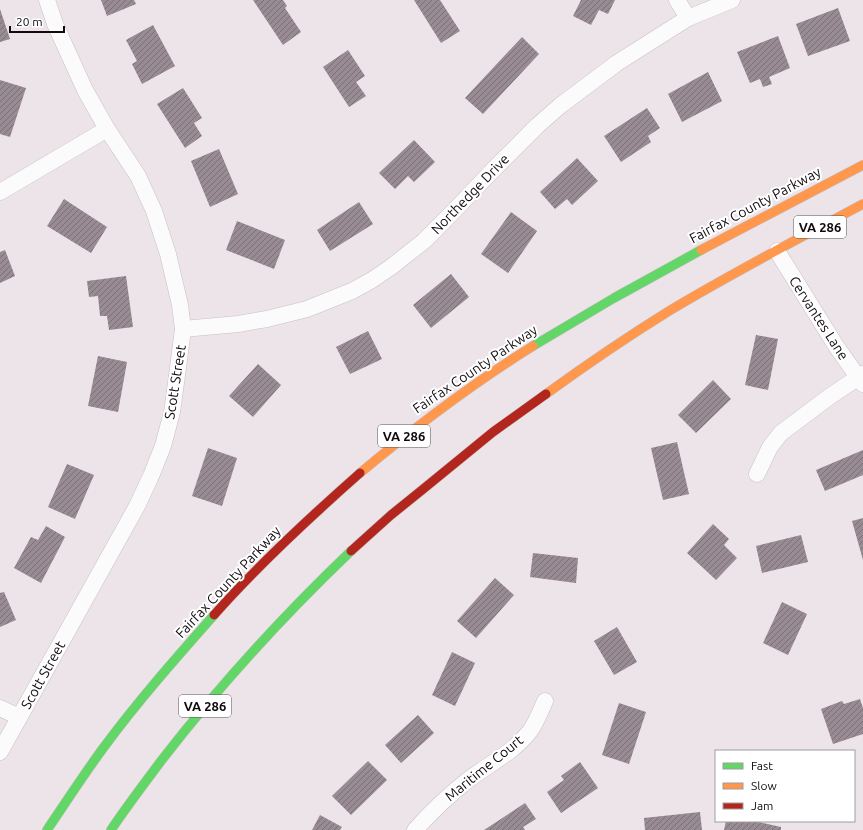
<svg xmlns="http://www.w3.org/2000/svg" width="863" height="830" font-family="Ubuntu,sans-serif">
  <defs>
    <pattern id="building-hatch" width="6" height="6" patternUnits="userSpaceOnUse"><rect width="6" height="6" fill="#988b93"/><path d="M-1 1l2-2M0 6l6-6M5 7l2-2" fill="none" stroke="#7b7076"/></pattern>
  </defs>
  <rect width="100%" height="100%" fill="#ede4e9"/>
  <!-- building -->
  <g fill="url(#building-hatch)">
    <polygon points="101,0 134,0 136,4 107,16"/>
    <polygon points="253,0 283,0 287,6 285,8 301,32 283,45"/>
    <polygon points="414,0 440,0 460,31 441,43"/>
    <polygon points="581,0 615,0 608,14 599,10 591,25 573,16"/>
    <polygon points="838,8 850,41 808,56 796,24"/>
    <polygon points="0,9 10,39 0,42"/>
    <polygon points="153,25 175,66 142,84 132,64 137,61 126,40"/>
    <polygon points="778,36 790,68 769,77 772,84 763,87 760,79 750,83 737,52"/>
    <polygon points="522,37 539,54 483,114 465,98"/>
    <polygon points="348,50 365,76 356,82 366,96 349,107 323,67"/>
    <polygon points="708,72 722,101 682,122 668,94"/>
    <polygon points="0,80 26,88 10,137 0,134"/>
    <polygon points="183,88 202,118 194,123 202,136 185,148 157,104"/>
    <polygon points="647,108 660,128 648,136 651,142 621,162 604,136"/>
    <polygon points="414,140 435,162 414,182 408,176 395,189 379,173"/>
    <polygon points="219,149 238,194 210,207 191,161"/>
    <polygon points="577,158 598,181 572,205 567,199 555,209 540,192"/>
    <polygon points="64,199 107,227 91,253 47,226"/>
    <polygon points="359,202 373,224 330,251 317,230"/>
    <polygon points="511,212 537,231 508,273 481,254"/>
    <polygon points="237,221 285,240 274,269 226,250"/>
    <polygon points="5,250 15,276 0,283 0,252"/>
    <polygon points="451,274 469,297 431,328 413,305"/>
    <polygon points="126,276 133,327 109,330 107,316 100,316 98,296 89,297 87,281"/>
    <polygon points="368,331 382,359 350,374 336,347"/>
    <polygon points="756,335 778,339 768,390 745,385"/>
    <polygon points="98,356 127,362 118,412 88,406"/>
    <polygon points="258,364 281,385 253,417 229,396"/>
    <polygon points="713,380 731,399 696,433 678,415"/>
    <polygon points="677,442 689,494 663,500 651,448"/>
    <polygon points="208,448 237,458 222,506 192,496"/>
    <polygon points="863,450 863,475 825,491 816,470"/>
    <polygon points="67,464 94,475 75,519 48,507"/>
    <polygon points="863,518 863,560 852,521"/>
    <polygon points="713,524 729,539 724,545 737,558 716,580 687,553"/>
    <polygon points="46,526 65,537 41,583 14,568 31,537 38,540"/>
    <polygon points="801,535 808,562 762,573 756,546"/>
    <polygon points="533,553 578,558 576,583 530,577"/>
    <polygon points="495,578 514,595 476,638 457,621"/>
    <polygon points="4,592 16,620 0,627 0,593"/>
    <polygon points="782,602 807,614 788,655 763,643"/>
    <polygon points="617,627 637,662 614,675 594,641"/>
    <polygon points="452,652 475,663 455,706 432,695"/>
    <polygon points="860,699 863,708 863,734 833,744 821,709 842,701 844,704"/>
    <polygon points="619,703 646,712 629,764 602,755"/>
    <polygon points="418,715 434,733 401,763 385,745"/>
    <polygon points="368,761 387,780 351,815 332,796"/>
    <polygon points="580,762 598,788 561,813 547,792 564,780 561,776"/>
    <polygon points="525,803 536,819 523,827 525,830 484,830"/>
    <polygon points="700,812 702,830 645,830 644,818"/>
    <polygon points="320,815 342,827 340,830 312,830"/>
    <polygon points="726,821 754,821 781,827 781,830 724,830"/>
  </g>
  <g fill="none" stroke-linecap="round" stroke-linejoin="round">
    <defs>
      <g id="street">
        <polyline points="677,0 688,18"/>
        <polyline points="0,192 107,129"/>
        <polyline points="777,251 836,346 863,384"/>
        <polyline points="183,329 238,324 267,319 307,309 352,291 372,280 391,267 424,241 451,214 492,171 537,126 561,105 617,63 688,18 732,0"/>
        <polyline points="757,474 770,447 781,433 829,397 863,374"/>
        <polyline points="0,708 19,717"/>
        <polyline points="0,752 137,506 151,476 163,446 172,412 176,383 183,329 180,305 168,254 154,211 138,176 107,129 85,90 55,24 47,0"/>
        <path d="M415 830C431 812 449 795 468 780 489 764 514 752 530 731 536 723 541 710 545 701"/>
      </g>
      <g id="fast">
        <polyline points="533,346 614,298 701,250"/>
        <path d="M47 830C66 802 84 774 104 747 138 701 176 658 214 615"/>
        <path d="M111 830C127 806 144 784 161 761 219 686 283 616 351 551"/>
      </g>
      <g id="slow">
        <polyline points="701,250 863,165"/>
        <path d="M546 394C586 365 627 337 669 311 732 273 798 239 863 204"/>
        <path d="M360 473C415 427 472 384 533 346"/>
      </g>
      <g id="jam">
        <polyline points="351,551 391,515 422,490 493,432 546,394"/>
        <path d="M214 615C259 564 309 518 360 473"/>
      </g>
    </defs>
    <!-- street casing -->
    <use href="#street" stroke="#c7c0c4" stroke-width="17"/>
    <!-- fast casing -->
    <use href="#fast" stroke="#c4c0c2" stroke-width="10"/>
    <!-- slow casing -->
    <use href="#slow" stroke="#c4c0c2" stroke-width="10"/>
    <!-- jam casing -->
    <use href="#jam" stroke="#c4c0c2" stroke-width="10"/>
    <!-- street -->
    <use href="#street" stroke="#fcfbfc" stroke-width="16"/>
    <!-- fast -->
    <use href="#fast" stroke="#63d668" stroke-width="9"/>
    <!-- slow -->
    <use href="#slow" stroke="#ff974d" stroke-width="9"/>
    <!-- jam -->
    <use href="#jam" stroke="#b3261e" stroke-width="9"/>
  </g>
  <g text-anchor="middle" stroke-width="4" stroke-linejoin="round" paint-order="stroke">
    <!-- shield labels -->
    <g fill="#fff" stroke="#585456" stroke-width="1">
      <rect x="794" y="216" width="52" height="22" rx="3"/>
      <rect x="378" y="425" width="52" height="22" rx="3"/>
      <rect x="179" y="695" width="52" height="22" rx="3"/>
    </g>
    <g font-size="13" font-weight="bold" fill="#100a0e">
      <text x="820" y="232">VA 286</text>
      <text x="404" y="441">VA 286</text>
      <text x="205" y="711">VA 286</text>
    </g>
    <!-- street labels -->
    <g font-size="14" fill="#100a0e" stroke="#fff">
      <text transform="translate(470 194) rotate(-46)" y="5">Northedge Drive</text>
      <text transform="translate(755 205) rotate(-28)" y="5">Fairfax County Parkway</text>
      <text transform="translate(819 318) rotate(57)" y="5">Cervantes Lane</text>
      <text transform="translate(475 369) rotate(-34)" y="5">Fairfax County Parkway</text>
      <text transform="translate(175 382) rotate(-81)" y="5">Scott Street</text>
      <text transform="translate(228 582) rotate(-47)" y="5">Fairfax County Parkway</text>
      <text transform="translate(43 675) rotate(-61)" y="5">Scott Street</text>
      <text transform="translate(484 768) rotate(-39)" y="5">Maritime Court</text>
    </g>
  </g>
  <!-- legend -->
  <rect x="715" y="750" width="140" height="72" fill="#ffffff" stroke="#9f9d9f"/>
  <rect x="723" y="763" width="20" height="6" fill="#63d668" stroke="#9f9d9f"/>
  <text x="751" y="770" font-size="12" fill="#100a0e">Fast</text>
  <rect x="723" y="783" width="20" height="6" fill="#ff974d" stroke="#9f9d9f"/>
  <text x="751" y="790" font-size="12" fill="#100a0e">Slow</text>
  <rect x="723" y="803" width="20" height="6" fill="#b3261e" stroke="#9f9d9f"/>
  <text x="751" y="810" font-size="12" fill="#100a0e">Jam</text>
  <!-- scale -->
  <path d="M10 26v6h54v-6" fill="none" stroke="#100a0e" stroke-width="2"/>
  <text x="16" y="26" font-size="12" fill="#100a0e" stroke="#ffffff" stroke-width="3" paint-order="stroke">20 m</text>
</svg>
